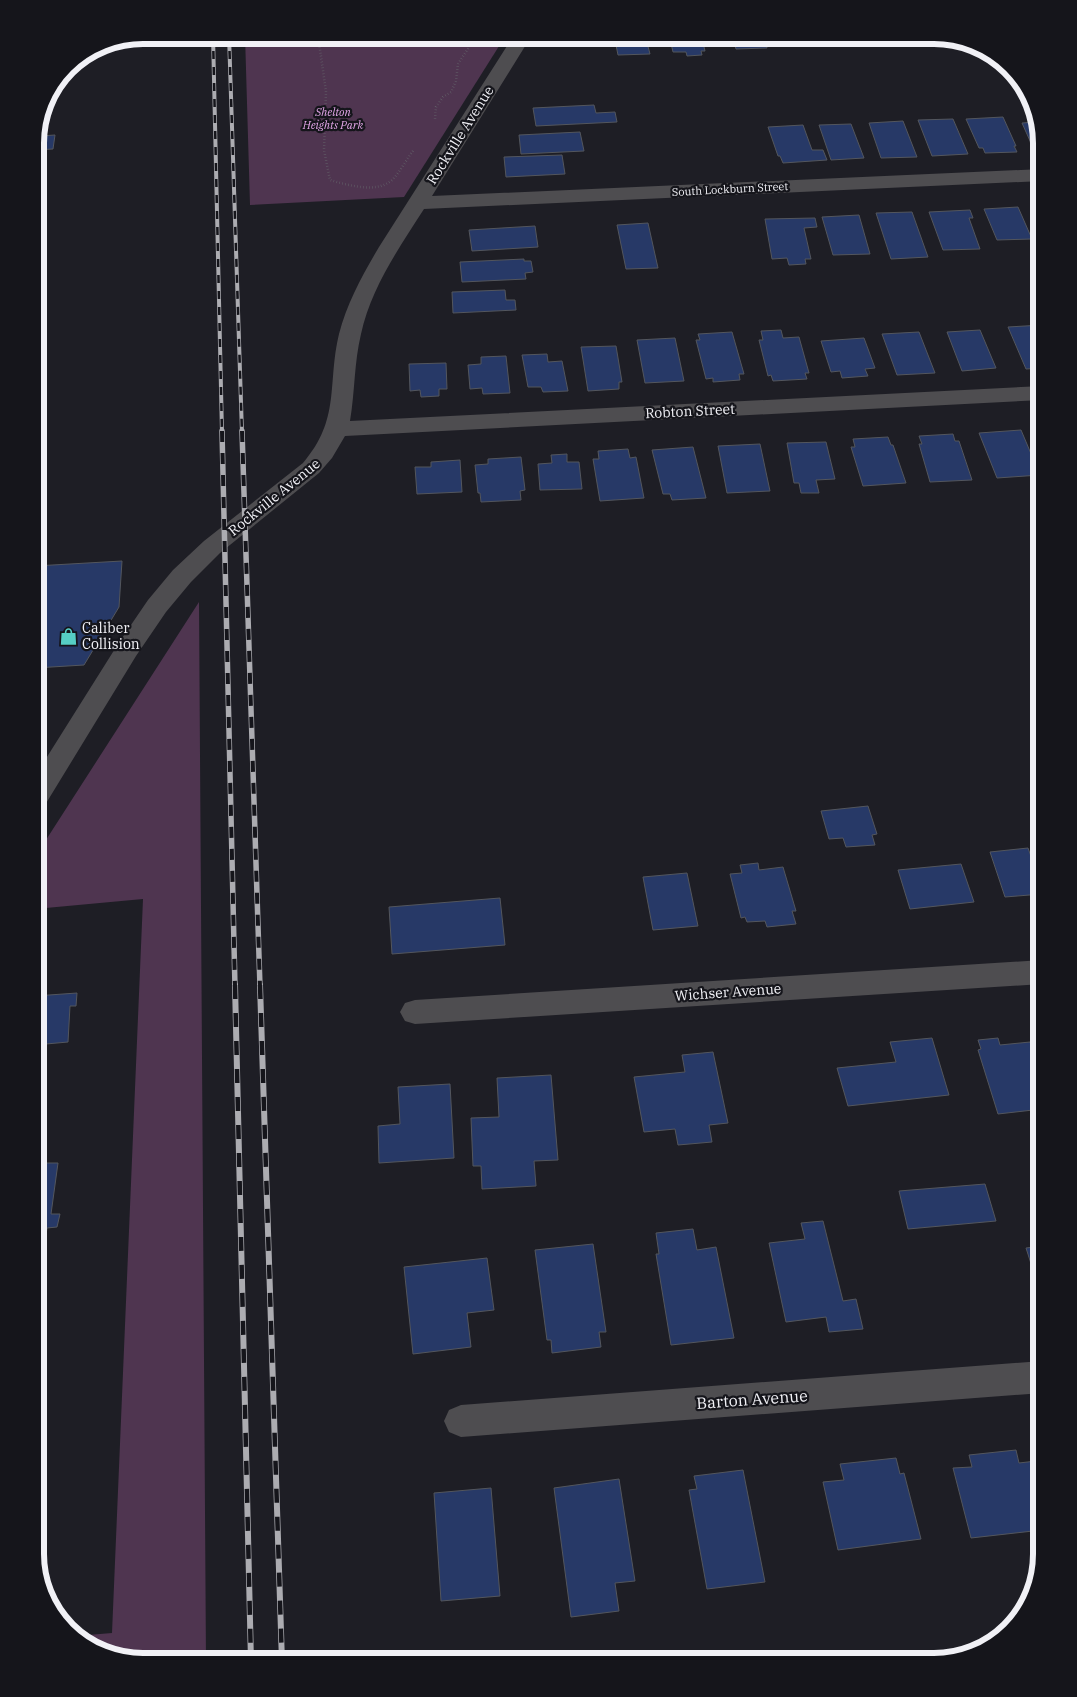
<svg xmlns="http://www.w3.org/2000/svg" width="1077" height="1697" font-family="'IBM Plex Serif',serif">
  <rect width="100%" height="100%" fill="#1e1e25"/>
  <!-- green -->
  <g fill="#4f3550">
    <polygon points="245,35 506,35 404,197 250,205"/>
    <polygon points="199,602 206,1662 136,1662 83,1644 76,1636 112,1633 143,899 35,909 35,857"/>
  </g>
  <!-- building -->
  <g fill="#273967" stroke="#53565d">
    <polygon points="614,35 645,35 650,54 618,55"/>
    <polygon points="669,35 701,35 705,51 701,51 702,55 687,56 686,52 673,52"/>
    <polygon points="732,35 764,35 767,48 736,49"/>
    <polygon points="790,35 821,35 824,45 793,46"/>
    <polygon points="847,35 880,35 882,43 850,44"/>
    <polygon points="901,35 933,35 935,40 903,41"/>
    <polygon points="43,103 52,103 49,121 39,122"/>
    <polygon points="594,105 596,113 615,112 617,122 536,126 533,108"/>
    <polygon points="1003,117 1016,146 1014,146 1017,152 985,153 983,148 979,148 966,119"/>
    <polygon points="953,119 968,154 932,156 918,120"/>
    <polygon points="903,121 917,157 881,158 869,123"/>
    <polygon points="1037,122 1042,151 1035,152 1022,123"/>
    <polygon points="851,124 864,158 831,160 819,125"/>
    <polygon points="803,125 812,150 823,150 827,160 783,163 780,156 778,156 768,127"/>
    <polygon points="36,131 41,131 40,136 55,135 53,149 35,150"/>
    <polygon points="580,132 584,151 521,154 519,135"/>
    <polygon points="562,155 565,174 506,177 504,157"/>
    <polygon points="1018,207 1032,239 997,240 984,209"/>
    <polygon points="970,210 973,218 969,218 980,249 943,250 929,212"/>
    <polygon points="912,212 928,257 891,259 876,213"/>
    <polygon points="859,215 870,254 833,255 822,217"/>
    <polygon points="815,218 817,227 804,228 811,259 805,259 806,264 789,265 787,258 772,259 765,219"/>
    <polygon points="648,223 658,268 626,269 617,225"/>
    <polygon points="535,226 538,247 472,251 469,230"/>
    <polygon points="524,259 524,261 531,261 533,272 525,273 526,279 462,282 460,262"/>
    <polygon points="505,290 506,300 515,300 516,310 453,313 452,292"/>
    <polygon points="1042,325 1042,368 1026,369 1008,327"/>
    <polygon points="781,330 783,338 799,337 809,373 805,373 807,379 773,381 771,375 768,376 759,340 763,340 761,331"/>
    <polygon points="980,330 996,368 962,371 947,332"/>
    <polygon points="732,332 744,374 739,374 740,380 713,382 713,378 706,379 696,340 700,340 698,334"/>
    <polygon points="919,332 935,373 897,375 882,334"/>
    <polygon points="675,338 684,381 645,383 637,340"/>
    <polygon points="864,338 875,368 865,369 868,376 842,378 840,371 831,372 821,341"/>
    <polygon points="616,346 622,382 619,382 619,389 588,391 581,347"/>
    <polygon points="547,354 548,362 562,361 568,391 543,392 541,387 528,387 522,355"/>
    <polygon points="506,356 510,393 483,394 482,388 470,389 468,365 481,364 481,357"/>
    <polygon points="446,363 447,389 439,389 439,396 421,397 420,390 410,391 409,364"/>
    <polygon points="1021,430 1040,475 997,478 979,433"/>
    <polygon points="953,434 955,441 959,441 972,480 930,482 919,444 922,444 919,436"/>
    <polygon points="888,437 891,445 893,445 906,483 863,486 851,447 855,447 853,439"/>
    <polygon points="826,442 835,479 816,480 819,493 801,493 799,483 794,483 787,443"/>
    <polygon points="760,444 770,491 727,493 718,446"/>
    <polygon points="693,447 706,498 672,500 670,494 663,494 652,450"/>
    <polygon points="628,449 630,458 636,457 644,498 600,501 593,459 599,459 598,451"/>
    <polygon points="567,454 567,462 579,462 582,489 540,490 538,464 552,463 551,455"/>
    <polygon points="521,457 525,490 520,491 521,500 481,502 480,493 478,493 475,465 488,464 488,459"/>
    <polygon points="460,460 462,492 417,494 415,467 431,467 431,462"/>
    <polygon points="122,561 119,607 84,665 35,668 35,566"/>
    <polygon points="868,806 877,834 872,835 875,845 846,847 843,838 829,839 821,811"/>
    <polygon points="1028,848 1042,887 1042,894 1005,897 990,852"/>
    <polygon points="758,863 759,870 783,867 796,911 792,911 796,924 767,927 765,921 747,922 745,917 741,918 730,874 742,873 740,865"/>
    <polygon points="961,864 974,902 910,909 898,870"/>
    <polygon points="687,873 698,926 653,930 643,877"/>
    <polygon points="500,898 505,945 392,954 389,907"/>
    <polygon points="77,993 76,1006 70,1006 68,1042 35,1045 35,996"/>
    <polygon points="932,1038 949,1095 848,1106 837,1068 896,1062 890,1042"/>
    <polygon points="998,1038 1000,1045 1030,1042 1042,1079 1042,1109 998,1114 978,1050 981,1049 978,1040"/>
    <polygon points="713,1052 728,1123 709,1125 712,1142 678,1145 675,1129 644,1132 634,1077 685,1072 682,1055"/>
    <polygon points="551,1075 558,1160 534,1161 536,1186 482,1189 481,1166 473,1166 471,1118 499,1117 497,1078"/>
    <polygon points="450,1084 454,1158 379,1163 378,1126 400,1124 398,1087"/>
    <polygon points="35,1163 58,1163 51,1214 60,1214 57,1227 47,1228 44,1248 35,1248"/>
    <polygon points="985,1184 996,1221 908,1229 899,1191"/>
    <polygon points="823,1221 843,1301 856,1299 863,1329 829,1332 826,1317 786,1322 769,1243 805,1239 801,1223"/>
    <polygon points="693,1229 697,1250 716,1247 734,1338 671,1345 656,1254 659,1254 656,1233"/>
    <polygon points="593,1244 606,1332 599,1332 601,1347 552,1353 551,1340 547,1340 535,1250"/>
    <polygon points="1042,1246 1042,1298 1026,1248"/>
    <polygon points="487,1258 494,1310 467,1313 471,1347 413,1354 404,1267"/>
    <polygon points="1016,1450 1019,1463 1036,1461 1042,1483 1042,1530 971,1538 953,1468 972,1467 969,1455"/>
    <polygon points="896,1458 900,1474 904,1473 921,1539 838,1550 823,1482 844,1480 840,1464"/>
    <polygon points="743,1470 765,1582 707,1589 689,1490 697,1489 694,1476"/>
    <polygon points="619,1479 635,1581 615,1583 619,1611 571,1617 554,1488"/>
    <polygon points="491,1488 500,1596 441,1601 434,1493"/>
  </g>
  <g fill="none" stroke-linecap="round" stroke-linejoin="round">
    <!-- path -->
    <g stroke="#65656b" stroke-width="2.5" stroke-dasharray="0.5 2.5" stroke-linecap="butt">
      <path d="M318 35 326 92 324 150 330 180C348 185 376 194 392 180 400 172 406 160 413 151"/>
      <polyline points="435,119 436,107 443,97 451,92 456,81 458,64 477,35"/>
    </g>
    <!-- minor -->
    <g fill="#4e4d50" fill-rule="evenodd">
      <path d="M514 35H532L432 196 1042 169V181L424 209C399 248 371 288 361 334 354 363 355 392 350 421L1042 386V400L345 436 332 458 319 473 220 553 191 582 166 612 136 656 45 805 35 808V776L118 644 148 600 173 570 204 541 303 463C341 419 327 384 339 334 347 303 363 274 379 247Z"/>
      <polygon points="1042,960 1042,984 415,1024 405,1021 400,1012 405,1003 415,1000"/>
      <polygon points="1042,1361 1042,1393 461,1437 449,1432 444,1421 449,1410 461,1405"/>
    </g>
    <defs>
      <g id="rail-far2">
        <polyline points="213,35 222,433"/>
        <polyline points="229,35 242,433"/>
      </g>
      <g id="rail-far1">
        <polyline points="222,431 235,987"/>
        <polyline points="242,431 260,987"/>
      </g>
      <g id="rail">
        <polyline points="235,985 251,1662"/>
        <polyline points="260,985 282,1662"/>
      </g>
    </defs>
    <!-- rail-far2 casing -->
    <use href="#rail-far2" stroke="#acacb1" stroke-width="4"/>
    <!-- rail-far1 casing -->
    <use href="#rail-far1" stroke="#acacb1" stroke-width="5.5"/>
    <!-- rail casing -->
    <use href="#rail" stroke="#acacb1" stroke-width="6"/>
    <!-- rail-far2 -->
    <use href="#rail-far2" stroke="#15151b" stroke-width="2.5" stroke-dasharray="8" stroke-linecap="butt"/>
    <!-- rail-far1 -->
    <use href="#rail-far1" stroke="#15151b" stroke-width="4" stroke-dasharray="11" stroke-linecap="butt"/>
    <!-- rail -->
    <use href="#rail" stroke="#15151b" stroke-width="4.5" stroke-dasharray="14" stroke-linecap="butt"/>
  </g>
  <!-- icons -->
  <defs>
    <symbol id="shop-bare" viewBox="-9 -9 18 18"><path d="M-5-2.5h2.3a2.7 3.5 0 0 1 5.4 0H5L5.5 6h-11ZM-1.5-2.5h3a1.5 2.3 0 0 0-3 0Z" fill="#56cec4" stroke="#15151b" stroke-width="2.5" paint-order="stroke"/></symbol>
  </defs>
  <g fill-rule="evenodd">
    <use href="#shop-bare" x="56" y="624" width="25" height="25"/>
  </g>
  <g text-anchor="middle" stroke-width="4.5" stroke-linejoin="round" paint-order="stroke">
    <!-- far-park labels -->
    <g font-size="11" font-style="italic" fill="#e3a6e8" stroke="#15151b">
      <text x="333" y="116">Shelton<tspan x="333" dy="13">Heights Park</tspan></text>
    </g>
    <!-- far-street labels -->
    <g font-size="11" fill="#f1f1f6" stroke="#15151b">
      <text transform="translate(730 189) rotate(-3)" y="4">South Lockburn Street</text>
    </g>
    <!-- street labels -->
    <g font-size="14" fill="#f1f1f6" stroke="#15151b">
      <text transform="translate(460 135) rotate(-58)" y="5">Rockville Avenue</text>
      <text transform="translate(690 411) rotate(-3)" y="5">Robton Street</text>
      <text transform="translate(274 497) rotate(-39)" y="5">Rockville Avenue</text>
      <text transform="translate(728 992) rotate(-4)" y="5">Wichser Avenue</text>
    </g>
    <!-- poi labels -->
    <g font-size="14" fill="#f1f1f6" stroke="#15151b" text-anchor="start">
      <text x="82" y="633">Caliber<tspan x="82" dy="16">Collision</tspan></text>
    </g>
    <!-- near-street labels -->
    <g font-size="16" fill="#f1f1f6" stroke="#15151b">
      <text transform="translate(752 1399) rotate(-4)" y="6">Barton Avenue</text>
    </g>
  </g>
  <!-- crop -->
  <path d="M0 0H1077V1697H0ZM143 44H934A99 99 0 0 1 1033 143V1554A99 99 0 0 1 934 1653H143A99 99 0 0 1 44 1554V143A99 99 0 0 1 143 44Z" fill="#15151b" fill-rule="evenodd"/>
  <path fill="none" stroke="#f1f1f6" stroke-width="6" d="M143 44H934A99 99 0 0 1 1033 143V1554A99 99 0 0 1 934 1653H143A99 99 0 0 1 44 1554V143A99 99 0 0 1 143 44Z"/>
</svg>
